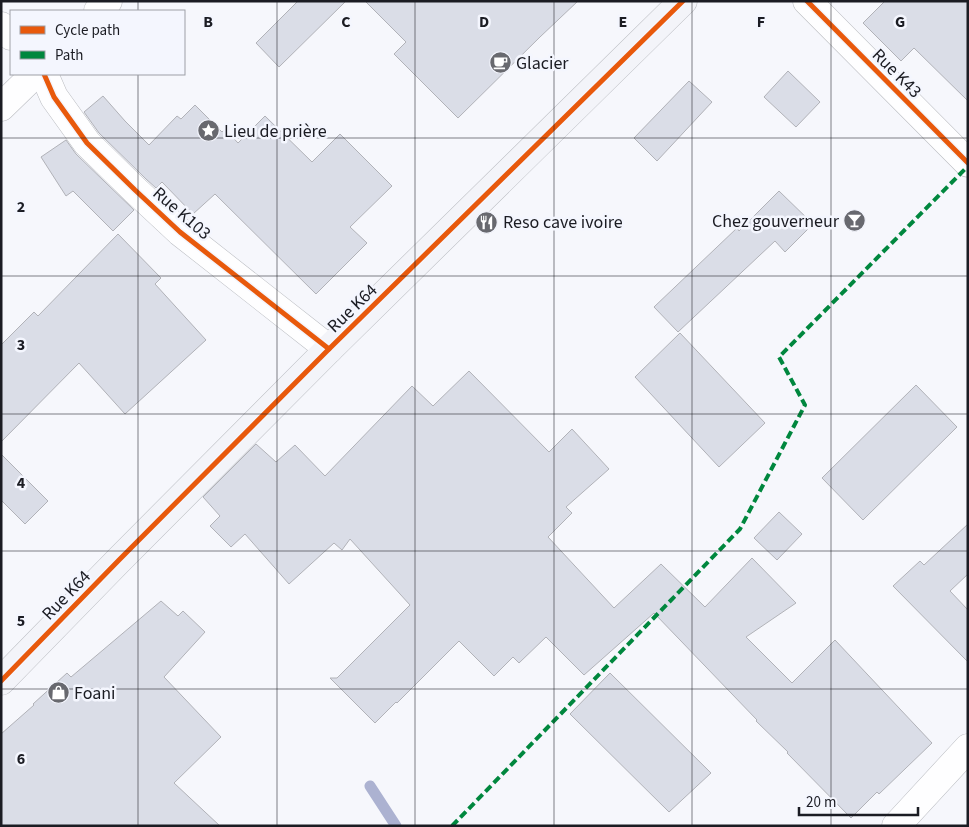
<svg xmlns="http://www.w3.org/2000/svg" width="969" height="827" font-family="'Source Sans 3',sans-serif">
  <rect width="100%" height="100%" fill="#f6f7fc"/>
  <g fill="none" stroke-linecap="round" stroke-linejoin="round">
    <!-- stream -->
    <polyline stroke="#acb2d1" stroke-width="11" points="370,786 396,826"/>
  </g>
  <!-- building -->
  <g fill="#dadde7" stroke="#b1b2b8">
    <polygon points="298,1 346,1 279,67 256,43"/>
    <polygon points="365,1 578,1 540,37 458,118 394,54 406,42"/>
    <polygon points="885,1 968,1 968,101 914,48 901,61 863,23"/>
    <polygon points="788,71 820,102 796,127 764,97"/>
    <polygon points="689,81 712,102 657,161 634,138"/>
    <polygon points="103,96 125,121 149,145 177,116 181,119 195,105 222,132 225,129 238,143 265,116 312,162 340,134 392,186 350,227 367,243 316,294 215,194 193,214 162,182 156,188 146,179 99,133 84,112"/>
    <polygon points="66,140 76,154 134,210 113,231 73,191 66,196 41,157"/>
    <polygon points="779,191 813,224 785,252 775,241 678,332 654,307 737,228 739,231"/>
    <polygon points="118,234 161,278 155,284 206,340 125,414 79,363 1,442 1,345 34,312 38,316"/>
    <polygon points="680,333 765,423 719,467 635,377"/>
    <polygon points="469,371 549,452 572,429 609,469 566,507 572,513 548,537 614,608 661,564 705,607 752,558 796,603 746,637 792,683 835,640 932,743 879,794 877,792 851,818 787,753 788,752 756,721 757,720 654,613 584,675 546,637 519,663 513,657 494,676 459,641 397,703 396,702 375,723 330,678 337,678 410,605 350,539 342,550 334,543 289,584 245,534 231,547 210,526 220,516 203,497 256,444 276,462 295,445 325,476 412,386 433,406"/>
    <polygon points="916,385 957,427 863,520 822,478"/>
    <polygon points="1,454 48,501 25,524 1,500"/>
    <polygon points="779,512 802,534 777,560 754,538"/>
    <polygon points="968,524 968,574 950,591 968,610 968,662 893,586 920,561 924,565"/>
    <polygon points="161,601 178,616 183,611 205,632 164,677 221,737 174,783 220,826 1,826 1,734 34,705 33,704 67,673 71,677"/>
    <polygon points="610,673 711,773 669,812 570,714"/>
  </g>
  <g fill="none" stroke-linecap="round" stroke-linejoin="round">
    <defs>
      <g id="street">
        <polyline points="807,1 968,163"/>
        <polyline points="98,11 108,1"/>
        <polyline points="1,26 11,36"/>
        <polyline points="44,74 54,97 87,143 135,190 180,232 329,349"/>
        <polyline points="1,107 35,74"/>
        <polyline points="896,826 968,748"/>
      </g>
      <polyline id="secondary" points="1,681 119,560 329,349 683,1"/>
    </defs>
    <!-- street casing -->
    <use href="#street" stroke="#babcc1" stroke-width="29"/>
    <!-- secondary casing -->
    <use href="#secondary" stroke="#babcc1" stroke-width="29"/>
    <!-- street -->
    <use href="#street" stroke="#fefeff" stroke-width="28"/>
    <!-- secondary -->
    <use href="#secondary" stroke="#f3f4f9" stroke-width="28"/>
    <!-- quiet -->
    <polyline stroke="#00873e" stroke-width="4" stroke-dasharray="8 4" stroke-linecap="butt" points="452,826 740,529 805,405 779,357 968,166"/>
    <defs>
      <g id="cycleway">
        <polyline points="807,1 968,163"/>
        <polyline points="44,74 54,97 87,143 135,190 180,232 329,349"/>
        <polyline points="1,681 119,560 329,349 683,1"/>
      </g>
    </defs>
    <!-- cycleway casing -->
    <use href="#cycleway" stroke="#f4f6fe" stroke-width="8"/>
    <!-- cycleway -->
    <use href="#cycleway" stroke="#e8590c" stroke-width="5"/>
  </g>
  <!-- grid -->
  <path fill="none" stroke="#1b1c23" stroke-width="1" stroke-opacity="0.55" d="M138 1V11M277 1V826M415 1V826M554 1V826M692 1V826M831 1V826M138 74V826M1 138H968M1 276H968M1 414H968M1 551H968M1 689H968"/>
  <!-- icons -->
  <defs>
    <symbol id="cafe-disc" viewBox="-11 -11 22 22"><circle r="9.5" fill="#68696f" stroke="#f4f6fe"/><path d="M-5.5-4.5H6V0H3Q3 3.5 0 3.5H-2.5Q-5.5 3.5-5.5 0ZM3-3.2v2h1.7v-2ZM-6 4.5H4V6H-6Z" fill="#fff"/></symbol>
    <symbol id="sight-disc" viewBox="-11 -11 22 22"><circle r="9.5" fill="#68696f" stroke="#f4f6fe"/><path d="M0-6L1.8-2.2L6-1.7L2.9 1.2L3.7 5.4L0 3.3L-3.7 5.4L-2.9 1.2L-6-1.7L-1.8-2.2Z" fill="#fff"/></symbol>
    <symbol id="bar-disc" viewBox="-11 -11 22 22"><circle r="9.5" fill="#68696f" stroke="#f4f6fe"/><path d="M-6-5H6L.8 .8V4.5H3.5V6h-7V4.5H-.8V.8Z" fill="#fff"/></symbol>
    <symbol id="restaurant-disc" viewBox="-11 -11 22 22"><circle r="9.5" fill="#68696f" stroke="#f4f6fe"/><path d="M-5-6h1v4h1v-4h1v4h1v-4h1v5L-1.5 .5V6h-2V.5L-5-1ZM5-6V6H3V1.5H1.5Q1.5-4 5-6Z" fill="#fff"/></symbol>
    <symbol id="shop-disc" viewBox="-11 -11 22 22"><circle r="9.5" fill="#68696f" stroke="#f4f6fe"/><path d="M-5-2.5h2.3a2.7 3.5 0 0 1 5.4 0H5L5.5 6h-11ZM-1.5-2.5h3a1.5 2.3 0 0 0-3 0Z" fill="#fff"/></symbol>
  </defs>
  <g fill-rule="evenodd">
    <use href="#cafe-disc" x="488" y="50" width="25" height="25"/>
    <use href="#sight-disc" x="196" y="118" width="25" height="25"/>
    <use href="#bar-disc" x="842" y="208" width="25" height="25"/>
    <use href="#restaurant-disc" x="474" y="210" width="25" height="25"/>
    <use href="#shop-disc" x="46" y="680" width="25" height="25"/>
  </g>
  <g text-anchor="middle" stroke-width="5" stroke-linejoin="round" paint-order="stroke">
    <!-- poi labels -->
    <g font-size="18" fill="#1b1c23" stroke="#f4f6fe" text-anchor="start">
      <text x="516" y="69">Glacier</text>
      <text x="224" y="137">Lieu de prière</text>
      <text x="839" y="227" text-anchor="end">Chez gouverneur</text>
      <text x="503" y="228">Reso cave ivoire</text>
      <text x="74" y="699">Foani</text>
    </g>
    <!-- street labels -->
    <g font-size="18" fill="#1b1c23" stroke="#f4f6fe">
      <text transform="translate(897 73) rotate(45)" y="6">Rue K43</text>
      <text transform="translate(182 213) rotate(41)" y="6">Rue K103</text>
      <text transform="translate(352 308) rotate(-44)" y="6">Rue K64</text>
      <text transform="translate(66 595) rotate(-46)" y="6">Rue K64</text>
    </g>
  </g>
  <g font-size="16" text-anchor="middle" font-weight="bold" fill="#1b1c23" stroke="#f4f6fe" stroke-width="5" stroke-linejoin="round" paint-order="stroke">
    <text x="208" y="27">B</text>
    <text x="346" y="27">C</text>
    <text x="484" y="27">D</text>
    <text x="623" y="27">E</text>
    <text x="761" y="27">F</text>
    <text x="900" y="27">G</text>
    <text x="21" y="212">2</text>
    <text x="21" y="350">3</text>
    <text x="21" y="488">4</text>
    <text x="21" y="626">5</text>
    <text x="21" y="764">6</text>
  </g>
  <!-- border -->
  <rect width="969" height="827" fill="none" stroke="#1b1c23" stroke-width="5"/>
  <!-- legend -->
  <rect x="10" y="10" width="175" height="65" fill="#f4f6fe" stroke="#9d9fa6"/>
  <rect x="20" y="26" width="25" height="8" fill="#e8590c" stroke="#9d9fa6"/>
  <text x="55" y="35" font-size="15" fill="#1b1c23">Cycle path</text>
  <rect x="20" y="51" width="25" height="8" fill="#00873e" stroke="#9d9fa6"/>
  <text x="55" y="60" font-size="15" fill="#1b1c23">Path</text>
  <!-- scale -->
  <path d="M799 807v8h119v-8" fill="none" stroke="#1b1c23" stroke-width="2.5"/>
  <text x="806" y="807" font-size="15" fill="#1b1c23" stroke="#f4f6fe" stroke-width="4" paint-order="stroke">20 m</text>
</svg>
